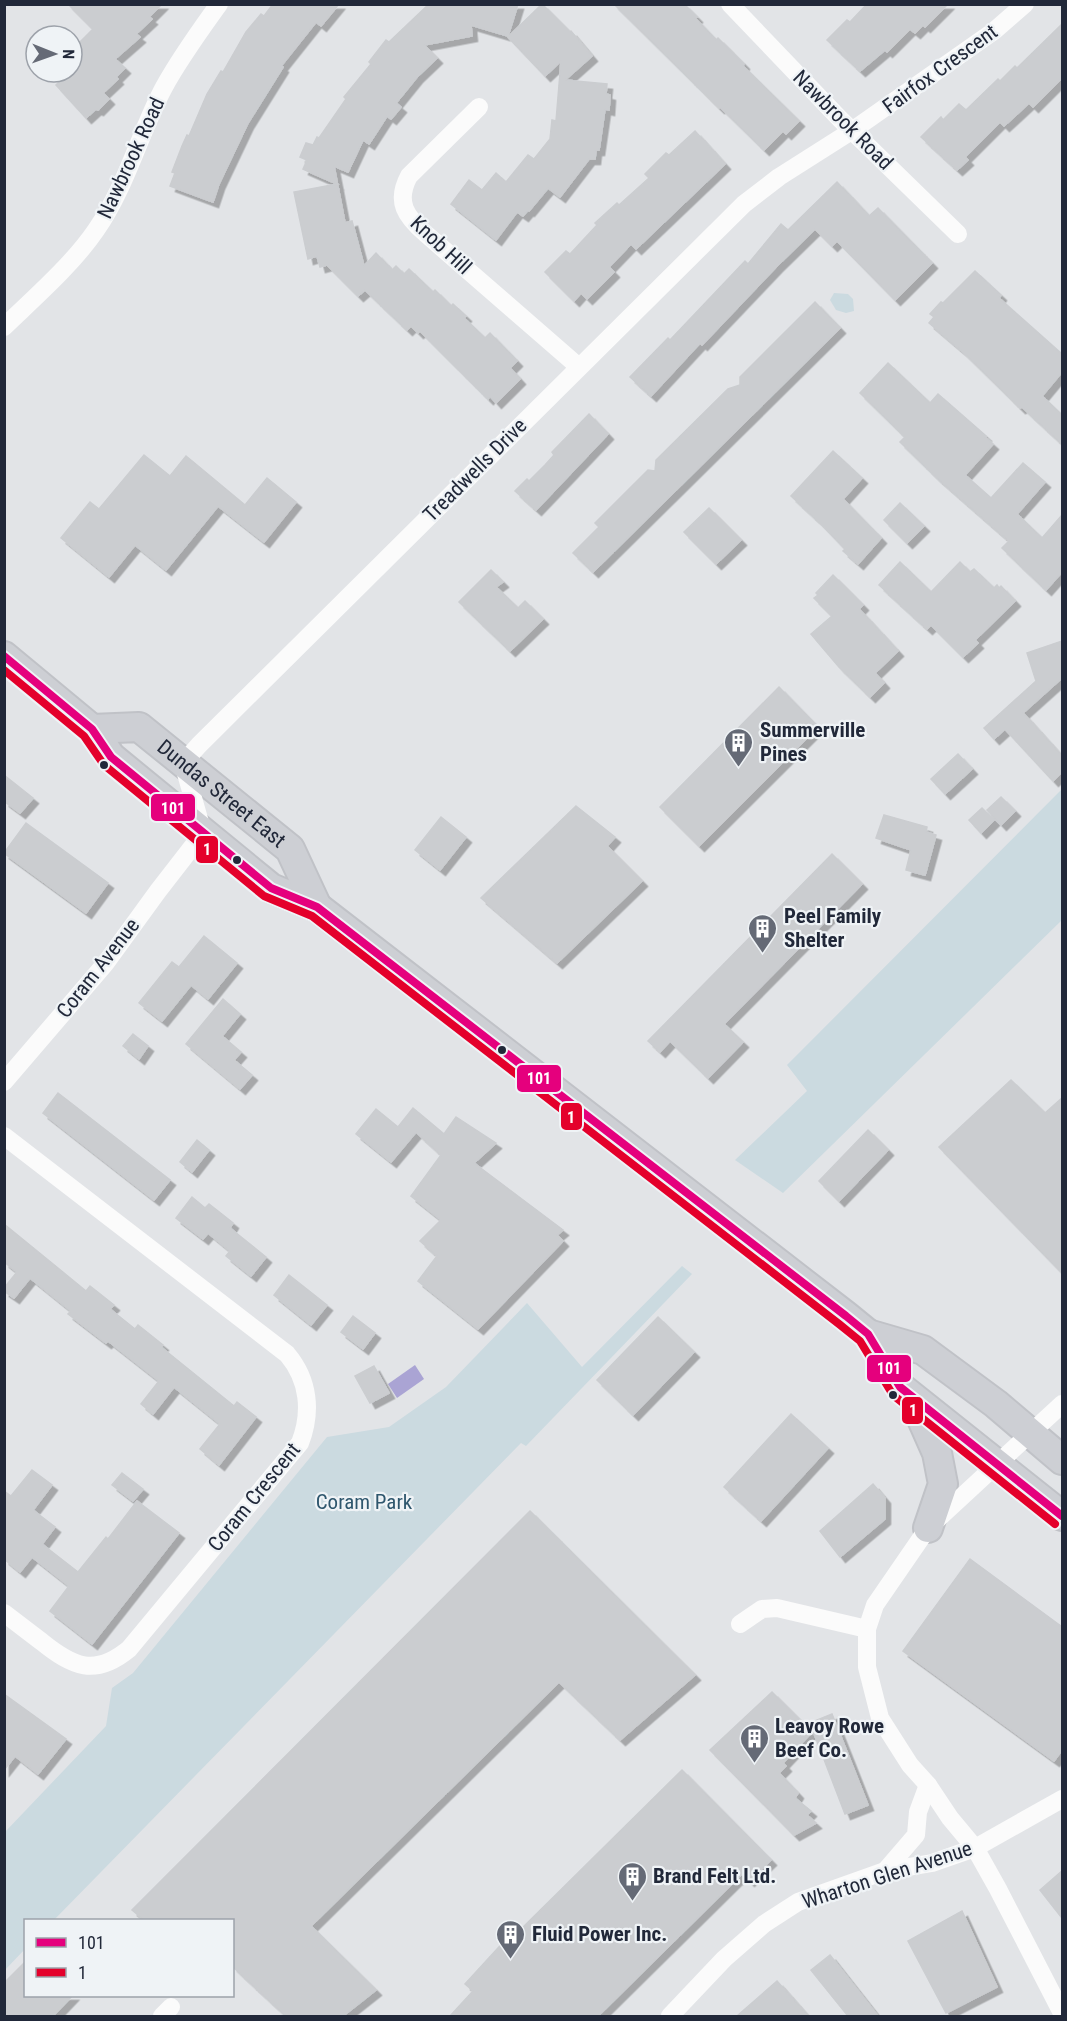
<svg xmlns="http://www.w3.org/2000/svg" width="1067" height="2021" font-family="'Roboto Condensed',sans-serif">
  <defs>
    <filter id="shadow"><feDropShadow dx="5.5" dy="5.5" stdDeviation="0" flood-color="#0004"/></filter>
  </defs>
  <rect width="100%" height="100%" fill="#e2e4e7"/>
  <!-- green -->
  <g fill="#cbdae0">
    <polygon points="834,293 848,294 853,299 854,311 846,313 836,310 830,300"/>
    <polygon points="1062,789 1062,920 783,1193 735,1160 807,1091 787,1065"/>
    <polygon points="682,1266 692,1274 526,1446 521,1443 54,1920 26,1920 25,1949 5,1970 5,1832 106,1726 112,1688 133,1673 327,1437 389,1427 446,1387 527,1303 582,1367"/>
  </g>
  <!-- water -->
  <polygon fill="#aaa4d4" points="415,1365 424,1379 397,1398 388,1384"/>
  <!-- building -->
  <g fill="#cbcdd0" stroke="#cbcdd0" stroke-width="1.5" filter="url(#shadow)">
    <polygon points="68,4 162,4 149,17 152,19 136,34 140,37 115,59 125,68 116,77 118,79 103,93 109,99 98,110 96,109 86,118 56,85 69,72 72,72 72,69 79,62 73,57 80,50 76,46 93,29"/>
    <polygon points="273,4 339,4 321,26 316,22 281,66 283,67 248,123 219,184 213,202 170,186 175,173 172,172 182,146 187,135 189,136 207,94 221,71 223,72 246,32 261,14 264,16"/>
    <polygon points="429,4 518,4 508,36 471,25 472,36 424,45 437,58 417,77 396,103 401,107 391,119 387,116 369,144 363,140 348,172 334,166 345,223 352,221 364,266 376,253 392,270 396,266 404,274 409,269 433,292 435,290 451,306 453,304 466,316 464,318 485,338 490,333 517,361 510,368 520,379 496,403 490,396 488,399 420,331 418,333 411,326 407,330 365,290 358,296 327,265 320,267 317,256 308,259 294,192 337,184 303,169 307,160 300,157 306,143 313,145 317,137 319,138 346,99 344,97 371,64 369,62 386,40 389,42"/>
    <polygon points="542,4 570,32 571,31 592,56 565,80 607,84 606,94 610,95 609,110 605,109 599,150 596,150 595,159 589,159 560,197 548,188 529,211 528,210 523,216 517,212 496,240 451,204 469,180 482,190 496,173 506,182 528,155 534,159 550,139 552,120 556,121 561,61 545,76 508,37"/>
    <polygon points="614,4 684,4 697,17 695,18 716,40 718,38 744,64 743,66 799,121 786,134 783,131 764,150 720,107 719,108"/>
    <polygon points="867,4 948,4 925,27 923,25 915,33 910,29 887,52 885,50 860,71 827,40 847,20 850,22"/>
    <polygon points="1062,24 1062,78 1033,107 1029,103 1004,126 1000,122 965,157 968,160 957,170 921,137 941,117 943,120 959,104 966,110 998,79 1000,81 1015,66 1017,68"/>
    <polygon points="695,131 725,164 636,249 631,244 609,267 614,272 587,299 581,293 574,301 545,272 566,251 570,254 597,225 595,223 617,203 619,205 649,178 645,174 666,153 669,155"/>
    <polygon points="837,182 869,216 878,208 932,263 895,300 837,241 832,246 815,229 777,266 702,345 700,343 651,396 630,377 668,338 670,340 745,261 748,264 781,224 788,230"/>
    <polygon points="975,271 1001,295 999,298 1062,354 1062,372 1042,396 1062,415 1062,444 1022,407 1020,408 963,352 929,323 934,317 930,314 941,302 943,303"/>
    <polygon points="815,302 840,328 593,572 573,553 599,527 595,523 648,470 655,471 656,460 728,389 740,385 740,377"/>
    <polygon points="888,363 930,403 938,394 986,436 985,437 993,444 965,475 991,498 1023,463 1045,482 1017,514 1042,538 1062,515 1062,572 1046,590 1002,548 1009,541 936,477 900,442 905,437 860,393"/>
    <polygon points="589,414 608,434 536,510 515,491 527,479 529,481 545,465 554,455 552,452"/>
    <polygon points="833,451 862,478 843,499 881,538 858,564 843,551 845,549 818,521 791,496"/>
    <polygon points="144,455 170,476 186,456 245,505 267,478 296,502 264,542 218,506 166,570 135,545 109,577 61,538 90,502 99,509"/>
    <polygon points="900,503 924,526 907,543 884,520"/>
    <polygon points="709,508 741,540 716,564 684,532"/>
    <polygon points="900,562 931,592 960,562 970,572 974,569 994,588 997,585 999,588 1001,586 1015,601 975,640 978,643 963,657 931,625 927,629 879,585"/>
    <polygon points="491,570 503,582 496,587 518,608 525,601 543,619 510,651 459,602"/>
    <polygon points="833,575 863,605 859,609 898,651 875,673 884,683 870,697 839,667 811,634 832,616 814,598 818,595 816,593"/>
    <polygon points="1062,641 1062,678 1023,713 1062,756 1062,772 1053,781 1005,729 994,739 984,728 1036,681 1027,653"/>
    <polygon points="779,687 818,727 699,846 660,807"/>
    <polygon points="958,754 972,769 945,794 931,779"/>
    <polygon points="4,775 33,798 20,813 4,801"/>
    <polygon points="1001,797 1015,811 1001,825 987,810"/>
    <polygon points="576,806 615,837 607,846 642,881 557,963 481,898"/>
    <polygon points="982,808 994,820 981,833 969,820"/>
    <polygon points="884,815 927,827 926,832 936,835 925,875 906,870 911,850 876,838"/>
    <polygon points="441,817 466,837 440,870 415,850"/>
    <polygon points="26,823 108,883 86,913 4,853"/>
    <polygon points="832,854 862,884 724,1024 743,1042 708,1078 670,1041 660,1052 648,1041"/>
    <polygon points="204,936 237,963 208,999 191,985 162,1021 139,1003 172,962 179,967"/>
    <polygon points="223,999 240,1014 222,1036 241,1052 234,1060 252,1075 240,1089 186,1044"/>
    <polygon points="133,1034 148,1046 139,1059 123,1046"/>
    <polygon points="1011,1080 1045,1113 1062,1098 1062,1273 939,1147"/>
    <polygon points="58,1093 170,1180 154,1200 43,1113"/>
    <polygon points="413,1108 444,1134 456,1117 496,1143 474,1163 563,1230 557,1235 563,1241 478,1329 418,1281 437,1256 420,1241 441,1220 411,1196 441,1155 416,1132 391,1162 356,1134 376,1109 398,1127"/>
    <polygon points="868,1130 888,1150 839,1201 819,1181"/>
    <polygon points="197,1140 209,1150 192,1172 180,1162"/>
    <polygon points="192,1197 205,1208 209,1204 233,1223 230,1228 266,1257 251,1276 226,1256 230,1251 208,1233 203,1239 176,1218"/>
    <polygon points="4,1224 86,1291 90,1286 114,1305 110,1309 135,1329 138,1325 163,1345 161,1347 234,1406 237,1402 256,1417 219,1465 200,1449 220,1424 174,1387 153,1414 141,1404 159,1381 108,1341 106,1343 68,1314 71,1311 30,1278 14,1298 4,1291 4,1288 17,1272 4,1262"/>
    <polygon points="289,1275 327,1305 311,1325 274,1295"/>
    <polygon points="353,1316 375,1333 363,1349 341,1332"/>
    <polygon points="658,1317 694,1352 633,1415 597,1380"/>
    <polygon points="374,1366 389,1393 370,1403 355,1376"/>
    <polygon points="791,1414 828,1448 761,1521 724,1487"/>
    <polygon points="32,1470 52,1485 33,1510 55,1527 42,1544 78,1572 106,1537 108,1539 137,1501 179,1533 92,1644 50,1611 69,1586 32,1557 20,1572 4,1559 4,1491 11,1496"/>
    <polygon points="122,1473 143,1489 133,1501 112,1485"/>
    <polygon points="873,1484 885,1498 885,1519 840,1557 820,1531"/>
    <polygon points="530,1511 695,1675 620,1740 559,1682 311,1926 376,1990 343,2016 286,2016 232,1966 232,1920 144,1920 132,1910"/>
    <polygon points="970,1559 1062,1627 1062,1750 1054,1761 903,1651"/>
    <polygon points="772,1692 812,1732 783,1763 786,1766 779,1773 798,1793 795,1798 811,1811 807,1815 816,1823 794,1835 710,1750"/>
    <polygon points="4,1694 66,1739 38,1774 15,1756 4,1770"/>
    <polygon points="832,1714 868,1805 845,1814 810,1723"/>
    <polygon points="682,1770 771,1860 749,1881 742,1874 598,2016 450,2016 473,1991 465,1984 509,1936 512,1938"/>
    <polygon points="1062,1871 1062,1918 1040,1890"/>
    <polygon points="962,1911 997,1987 946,2013 908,1941"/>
    <polygon points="830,1955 878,2016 848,2016 811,1970"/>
    <polygon points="26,1961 26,1995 73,1995 53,2016 4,2016 4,1983"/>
    <polygon points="777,1981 808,2016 737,2016"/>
  </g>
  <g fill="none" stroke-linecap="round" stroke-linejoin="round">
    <defs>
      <g id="primary">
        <polyline points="4,656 92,729 111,757 271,888 317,907 846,1316 868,1334 900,1387 1062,1516"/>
        <path id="s1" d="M92 729 139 727 290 849 317 907"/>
        <polyline points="868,1334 923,1350 996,1404 1062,1460"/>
        <polyline points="914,1401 937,1453 943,1484 928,1528"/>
      </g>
    </defs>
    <!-- primary casing -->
    <use href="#primary" stroke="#c0c2c7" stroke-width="32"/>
    <!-- minor -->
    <g stroke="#fbfbfb" stroke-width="18">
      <polyline points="730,4 840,119 958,234"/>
      <path d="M479 107 409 176C395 202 406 217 426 234L579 367"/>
      <path d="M4 327C34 298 73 264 96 230 126 187 139 135 163 89 179 59 199 32 219 4"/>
      <polyline points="4,1082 105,964 158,891 203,833 183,763 199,745 744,204 779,177 853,130 994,31 1025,4"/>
      <path d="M4 1136 287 1354C309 1380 312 1412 300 1443L129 1649C95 1677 73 1667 42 1642 29 1632 17 1623 4 1613"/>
      <polyline points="740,1624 762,1609 777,1608 867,1629"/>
      <polyline points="885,1871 916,1835 918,1812 928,1785"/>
      <polyline points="1062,2013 998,1889 975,1848 950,1818 928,1785 910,1765 880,1718 867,1667 867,1629 875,1605 928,1528 1062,1404"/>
      <polyline points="162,2016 171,2007"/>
      <polyline points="670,2016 724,1959 764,1924 798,1902 885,1871 932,1863 975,1848 1062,1799"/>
    </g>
    <!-- primary -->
    <use href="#primary" stroke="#cdcfd4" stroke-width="28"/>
    <defs>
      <polyline id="bus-1" points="4,656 92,729 111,757 271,888 317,907 846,1316 868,1334 900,1387 1062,1516"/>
      <polyline id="bus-2" points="4,670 84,736 104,765 264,896 312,916 839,1324 860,1341 893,1395 1055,1524"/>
    </defs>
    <!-- bus-1 casing -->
    <use href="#bus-1" stroke="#eff3f6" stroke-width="12"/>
    <!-- bus-2 casing -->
    <use href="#bus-2" stroke="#eff3f6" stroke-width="12"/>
    <!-- bus-1 -->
    <use href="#bus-1" stroke="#e5007d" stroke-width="8"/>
    <!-- bus-2 -->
    <use href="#bus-2" stroke="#e4002b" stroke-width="8"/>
  </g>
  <!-- icons -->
  <defs>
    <symbol id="building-pin" viewBox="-11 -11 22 30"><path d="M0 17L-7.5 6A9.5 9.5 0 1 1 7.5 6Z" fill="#656a76" stroke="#eff3f6"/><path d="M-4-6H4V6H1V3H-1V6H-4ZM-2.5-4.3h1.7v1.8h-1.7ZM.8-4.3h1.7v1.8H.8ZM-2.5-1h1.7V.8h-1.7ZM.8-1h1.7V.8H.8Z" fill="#fff"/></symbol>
  </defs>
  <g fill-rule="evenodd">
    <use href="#building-pin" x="722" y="726" width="33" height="45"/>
    <use href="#building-pin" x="746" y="912" width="33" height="45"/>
    <use href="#building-pin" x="738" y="1722" width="33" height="45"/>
    <use href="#building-pin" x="616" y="1860" width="33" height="45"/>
    <use href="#building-pin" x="494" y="1918" width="33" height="45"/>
  </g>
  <!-- markers -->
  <g fill="#212839" stroke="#eff3f6" stroke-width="2">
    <circle cx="104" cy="765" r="5"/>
    <circle cx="237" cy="860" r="5"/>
    <circle cx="502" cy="1050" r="5"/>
    <circle cx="893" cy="1395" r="5"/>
  </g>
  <g text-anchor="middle" stroke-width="4.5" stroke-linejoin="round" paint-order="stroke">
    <!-- street labels -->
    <g font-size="21" fill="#212839" stroke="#eff3f6">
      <text transform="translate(940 69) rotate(-36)" y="7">Fairfox Crescent</text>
      <text transform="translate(843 120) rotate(45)" y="7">Nawbrook Road</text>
      <text transform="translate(131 158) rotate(-65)" y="7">Nawbrook Road</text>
      <text transform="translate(441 245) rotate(43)" y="7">Knob Hill</text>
      <text transform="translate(475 470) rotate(-45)" y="7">Treadwells Drive</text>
      <text dy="7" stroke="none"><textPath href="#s1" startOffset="153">Dundas Street East</textPath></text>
      <text transform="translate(98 968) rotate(-52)" y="7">Coram Avenue</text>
      <text transform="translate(254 1497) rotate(-51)" y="7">Coram Crescent</text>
      <text transform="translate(887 1875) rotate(-18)" y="7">Wharton Glen Avenue</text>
    </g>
    <!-- poi labels -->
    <g font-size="21" font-weight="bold" fill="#212839" stroke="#eff3f6" text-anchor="start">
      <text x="760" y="737">Summerville<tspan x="760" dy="24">Pines</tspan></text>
      <text x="784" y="923">Peel Family<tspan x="784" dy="24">Shelter</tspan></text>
      <text x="775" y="1733">Leavoy Rowe<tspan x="775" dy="24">Beef Co.</tspan></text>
      <text x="653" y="1883">Brand Felt Ltd.</text>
      <text x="532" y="1941">Fluid Power Inc.</text>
    </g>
    <!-- park labels -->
    <g font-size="21" fill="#2e566d" stroke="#eff3f6">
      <text x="364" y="1509">Coram Park</text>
    </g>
  </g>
  <g stroke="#eff3f6" stroke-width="2">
    <rect x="150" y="793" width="46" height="29" rx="6" fill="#e5007d"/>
    <rect x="195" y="835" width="24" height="29" rx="6" fill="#e4002b"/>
    <rect x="516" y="1064" width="46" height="29" rx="6" fill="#e5007d"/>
    <rect x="560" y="1102" width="23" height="29" rx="6" fill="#e4002b"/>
    <rect x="866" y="1354" width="46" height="29" rx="6" fill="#e5007d"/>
    <rect x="901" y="1396" width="23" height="29" rx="6" fill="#e4002b"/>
  </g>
  <g font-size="16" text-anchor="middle" font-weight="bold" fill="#fff">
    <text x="173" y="814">101</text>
    <text x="207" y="855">1</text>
    <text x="539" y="1084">101</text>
    <text x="571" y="1123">1</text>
    <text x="889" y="1374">101</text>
    <text x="913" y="1416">1</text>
  </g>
  <!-- border -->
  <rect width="1067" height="2021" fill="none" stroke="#212839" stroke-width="12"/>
  <!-- legend -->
  <rect x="24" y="1919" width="210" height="78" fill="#eff3f6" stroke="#9da2aa" stroke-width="1.5"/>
  <rect x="36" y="1938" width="30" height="9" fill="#e5007d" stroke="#9da2aa" stroke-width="1.5"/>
  <text x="78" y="1949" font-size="18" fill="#212839">101</text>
  <rect x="36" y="1968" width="30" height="9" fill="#e4002b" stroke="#9da2aa" stroke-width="1.5"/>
  <text x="78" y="1979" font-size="18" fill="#212839">1</text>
  <!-- north arrow -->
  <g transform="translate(54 54) rotate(91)"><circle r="28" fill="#eff3f6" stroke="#9da2aa" stroke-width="1.5"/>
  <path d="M0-4.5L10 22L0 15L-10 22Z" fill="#656a76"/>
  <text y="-9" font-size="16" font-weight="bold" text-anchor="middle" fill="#212839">N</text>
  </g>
</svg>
